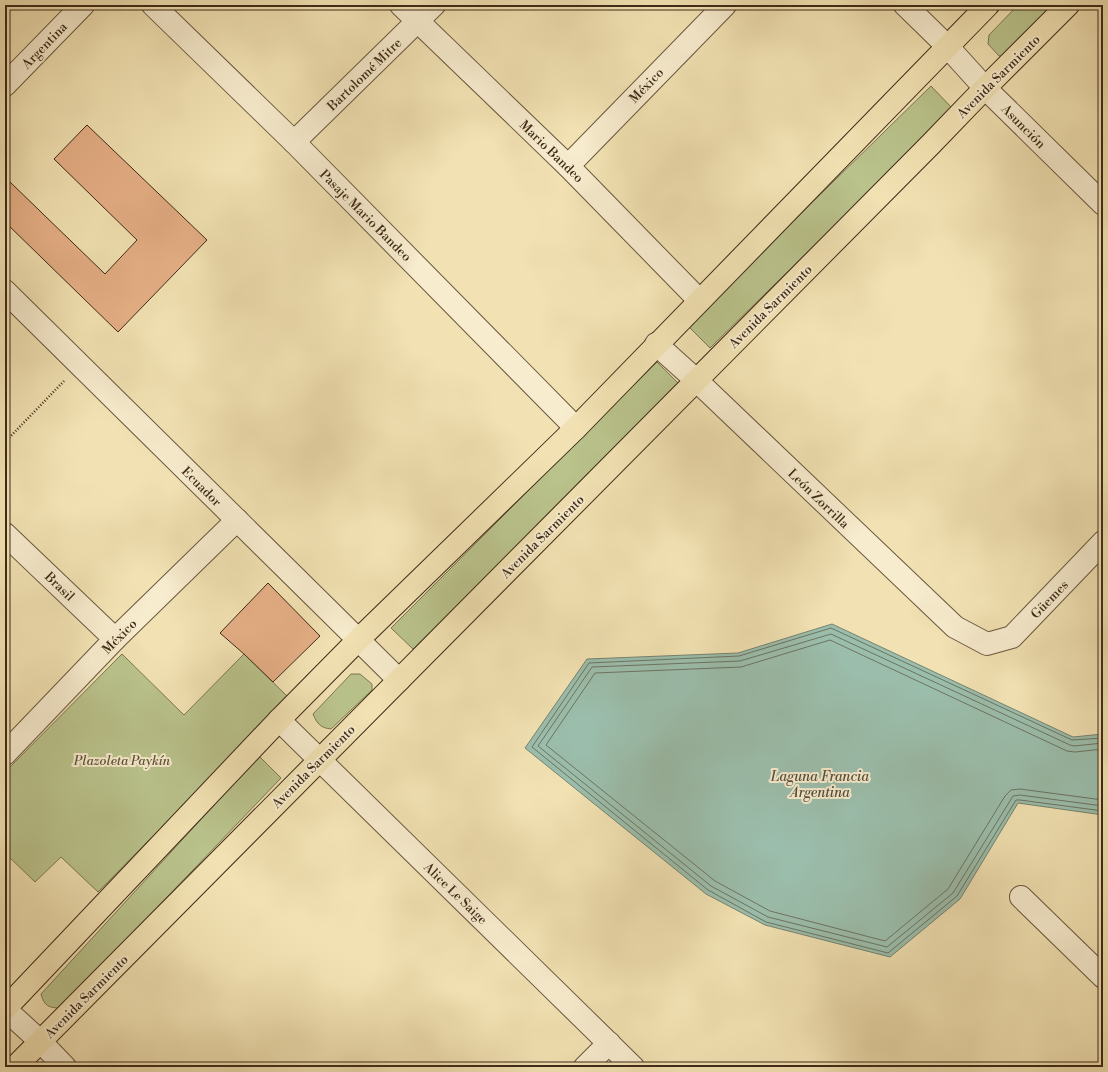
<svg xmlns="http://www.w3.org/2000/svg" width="1108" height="1072" font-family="'Libre Bodoni',serif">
  <rect width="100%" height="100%" fill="#f2e2b3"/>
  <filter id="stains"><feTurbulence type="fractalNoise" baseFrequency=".005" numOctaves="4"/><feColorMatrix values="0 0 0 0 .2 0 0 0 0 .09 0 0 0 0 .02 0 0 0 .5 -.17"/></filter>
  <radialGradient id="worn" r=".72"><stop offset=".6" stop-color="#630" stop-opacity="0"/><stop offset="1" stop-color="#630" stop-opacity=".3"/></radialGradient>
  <!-- green -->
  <g fill="#bac38c" stroke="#7c7652">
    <polygon points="1018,5 1059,5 1009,57 999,56 988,44 989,35"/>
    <polygon points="931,86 953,109 710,348 687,325"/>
    <polygon points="657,362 678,383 413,649 391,628"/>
    <polygon points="122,654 184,715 244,654 289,698 98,892 61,857 35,882 5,853 5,772"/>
    <path d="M351 674H360L372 684V690L331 729C321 728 317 724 313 714Z"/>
    <path d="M259 756 281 778 61 1008C49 1008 44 1006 41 994Z"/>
  </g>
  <!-- water -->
  <polygon fill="#9bbeac" stroke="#768371" points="832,624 1073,737 1103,734 1103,815 1018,803 960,899 890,957 765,925 706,894 525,748 587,659 738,653"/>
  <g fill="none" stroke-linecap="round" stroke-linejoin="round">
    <!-- shore -->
    <g stroke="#6c7462" stroke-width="1">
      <polyline points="1103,738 1072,740 831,628 739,656 589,663 532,747 708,890 766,922 888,953 957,896 1016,800 1020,800 1103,811"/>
      <polyline points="1103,743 1074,746 1070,745 831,634 740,661 592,667 538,746 711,886 768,917 887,947 953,893 1013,796 1020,795 1103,806"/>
      <polyline points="1103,749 1075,752 1067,751 830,640 741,667 595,673 546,745 715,881 770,911 885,941 948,889 1005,796 1011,790 1020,789 1103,800"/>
    </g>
  </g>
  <!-- building -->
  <g fill="#e6af86" stroke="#3e2a18">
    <polygon points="87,125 207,240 118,332 5,222 5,186 9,181 105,274 137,240 54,159"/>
    <polygon points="268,583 320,636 273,682 244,654 220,633"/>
  </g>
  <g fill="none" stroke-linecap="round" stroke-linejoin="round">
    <defs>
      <g id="minor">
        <polyline points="153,5 294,142 576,428"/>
        <polyline points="401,5 568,166 699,300"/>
        <polyline points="905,5 947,46 985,88 1103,204"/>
        <polyline points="5,85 83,5"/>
        <polyline points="294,142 434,5"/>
        <polyline points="568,166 725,5"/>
        <polyline points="5,291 399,680"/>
        <polyline points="656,344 696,380 955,627 987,644 1012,637 1103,542"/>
        <polyline points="5,534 115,639"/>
        <polyline points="279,720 633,1067"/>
        <polyline points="5,754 115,639 237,520"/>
        <polyline points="1021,897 1103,977"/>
        <polyline points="5,1009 41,1042 65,1067"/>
        <polyline points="585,1067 609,1043"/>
      </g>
      <g id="major">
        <polyline points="5,1009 279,720 358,640 576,428 988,5"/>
        <polyline points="15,1067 931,144 985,88 1068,5"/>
      </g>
    </defs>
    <!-- minor casing -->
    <use href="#minor" stroke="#6b583f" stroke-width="24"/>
    <!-- major casing -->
    <use href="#major" stroke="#3e2a18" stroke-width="24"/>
    <!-- path -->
    <polyline stroke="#3e2a18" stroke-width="2.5" stroke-dasharray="1 2" stroke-linecap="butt" points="5,442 64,381"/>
    <!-- minor -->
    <use href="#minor" stroke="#f7ecce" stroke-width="22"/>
    <!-- major -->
    <use href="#major" stroke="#f2e2b3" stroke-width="22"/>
  </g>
  <g text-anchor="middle" stroke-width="4" stroke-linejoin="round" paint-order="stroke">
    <!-- street labels -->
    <g font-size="13" fill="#3e2a18" stroke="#f7ecce">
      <text transform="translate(44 45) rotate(-46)" y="5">Argentina</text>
      <text transform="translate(364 74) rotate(-44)" y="5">Bartolomé Mitre</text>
      <text transform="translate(998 76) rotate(-45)" y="5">Avenida Sarmiento</text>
      <text transform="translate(646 85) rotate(-46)" y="5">México</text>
      <text transform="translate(1024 126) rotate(45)" y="5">Asunción</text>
      <text transform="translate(552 151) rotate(44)" y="5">Mario Bandeo</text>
      <text transform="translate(366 215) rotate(45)" y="5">Pasaje Mario Bandeo</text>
      <text transform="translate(770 306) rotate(-45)" y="5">Avenida Sarmiento</text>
      <text transform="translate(202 486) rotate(45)" y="5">Ecuador</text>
      <text transform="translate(819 498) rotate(44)" y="5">León Zorrilla</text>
      <text transform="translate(542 536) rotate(-45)" y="5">Avenida Sarmiento</text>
      <text transform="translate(60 586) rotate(44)" y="5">Brasil</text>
      <text transform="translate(1049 599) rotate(-46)" y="5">Güemes</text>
      <text transform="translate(119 636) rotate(-45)" y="5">México</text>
      <text transform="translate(313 766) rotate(-45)" y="5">Avenida Sarmiento</text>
      <text transform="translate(456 893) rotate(44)" y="5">Alice Le Saige</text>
      <text transform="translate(86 996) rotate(-45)" y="5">Avenida Sarmiento</text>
    </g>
    <!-- park labels -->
    <g font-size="13" font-style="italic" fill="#5d5035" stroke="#f7ecce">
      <text x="122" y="765">Plazoleta Paykín</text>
    </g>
    <!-- water labels -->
    <g font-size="14" font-style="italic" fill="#554f3d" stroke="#f7ecce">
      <text x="820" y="781">Laguna Francia<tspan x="820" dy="16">Argentina</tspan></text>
    </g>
  </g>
  <!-- margin -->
  <rect width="1108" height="1072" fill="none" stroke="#f2e2b3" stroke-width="20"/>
  <rect x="6" y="6" width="1096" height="1060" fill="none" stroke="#3e2a18" stroke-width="2"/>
  <rect x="10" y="10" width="1088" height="1052" fill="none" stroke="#3e2a18"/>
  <rect width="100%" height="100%" filter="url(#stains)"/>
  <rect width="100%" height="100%" fill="url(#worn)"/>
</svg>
